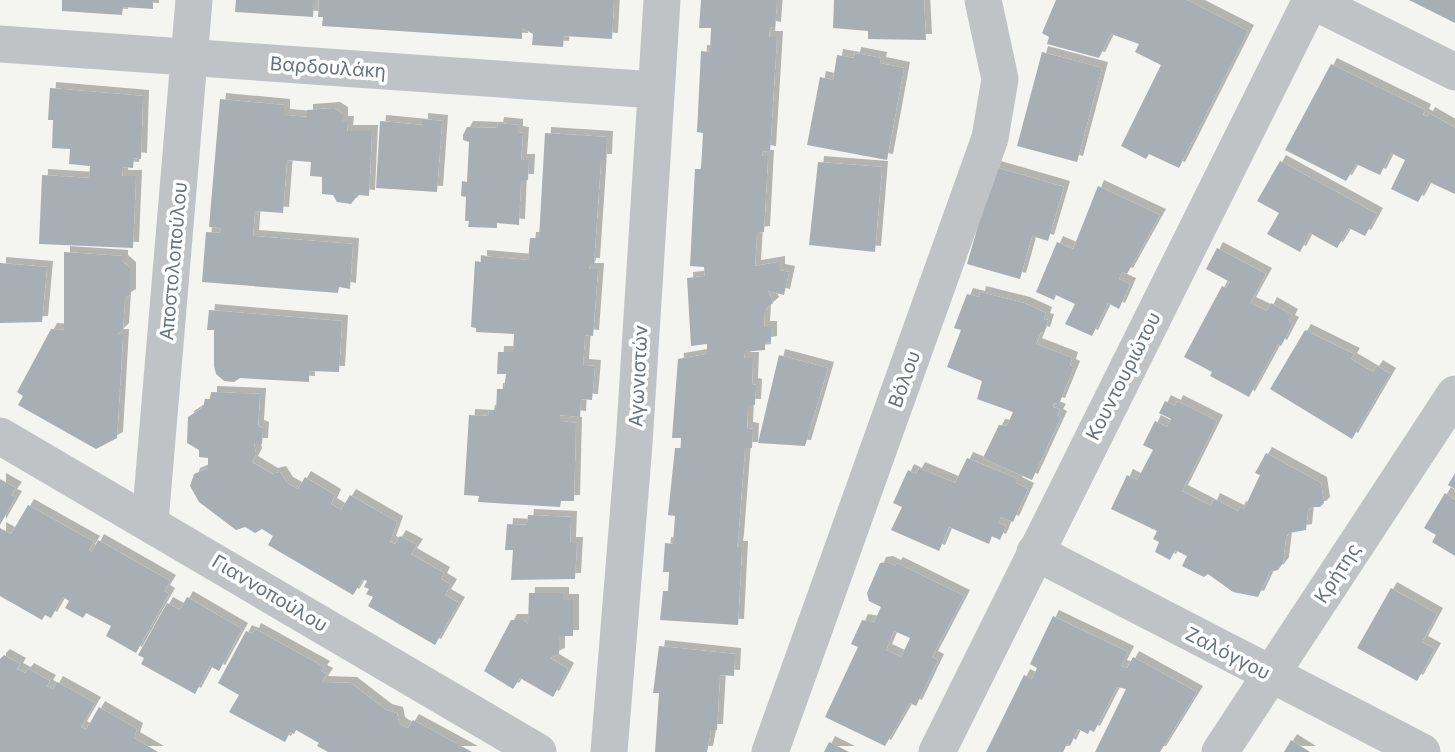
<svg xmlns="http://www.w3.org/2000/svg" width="1455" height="752" font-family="Inter,sans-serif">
  <defs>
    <filter id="shadow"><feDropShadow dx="6" dy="-6" stdDeviation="0" flood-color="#0004"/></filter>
  </defs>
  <rect width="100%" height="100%" fill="#f4f4f0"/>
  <!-- building -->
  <g fill="#a8afb4" fill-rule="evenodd" filter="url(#shadow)">
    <polygon points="62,0 153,0 153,9 123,7 122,15 62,11"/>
    <polygon points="236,0 314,0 313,17 235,12"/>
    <polygon points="319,0 614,0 612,39 564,36 563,47 532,45 533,34 522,28 522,39 322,26 323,17 318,17"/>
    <polygon points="701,0 777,0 775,28 770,27 769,37 777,37 770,152 763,151 762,156 768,156 764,232 757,233 755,266 779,262 779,270 789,272 784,295 768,291 773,303 765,310 764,327 771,327 771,342 765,343 765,350 745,352 744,358 753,358 752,384 756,385 755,405 748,405 747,428 753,429 752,448 745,448 738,540 737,547 742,547 738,625 660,620 663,591 668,591 669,572 663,572 665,543 673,544 675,516 668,515 675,448 681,448 681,438 672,438 678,359 707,354 707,344 691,346 687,278 705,276 704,267 690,266 695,169 701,169 703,133 697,132 701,51 710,52 711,28 699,28"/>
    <polygon points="834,0 924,0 926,40 868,39 868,31 833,28"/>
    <polygon points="1056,0 1187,0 1248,31 1179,168 1149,154 1146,159 1121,146 1161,65 1135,52 1139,44 1111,34 1099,58 1047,44 1049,37 1042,33"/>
    <polygon points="1409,0 1455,0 1455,23"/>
    <polygon points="1042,52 1102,68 1077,162 1017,146"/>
    <polygon points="855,53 881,58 880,63 904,68 887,160 807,145 820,77 833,80 837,55 854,58"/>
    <polygon points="1331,64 1425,110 1423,115 1427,117 1429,113 1455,128 1455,194 1429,182 1418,202 1391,189 1405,160 1391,153 1380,175 1356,164 1346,181 1285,150"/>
    <polygon points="50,88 143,96 141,159 134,158 133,168 123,167 122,176 136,176 133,248 39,244 42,175 89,178 90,166 69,164 70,149 52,148 53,120 48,120"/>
    <polygon points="220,99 284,105 284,115 307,117 307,110 334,108 342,113 342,122 348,122 347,131 372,131 369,196 358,195 351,204 337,202 333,195 322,194 322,177 310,176 311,162 287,160 283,213 255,211 253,236 353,244 350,289 339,287 338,293 202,282 206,232 220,233 221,228 209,227"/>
    <polygon points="422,119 442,121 437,192 376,188 380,121 422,125"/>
    <polygon points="498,123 517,125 517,132 523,133 521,160 529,160 528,180 521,180 519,225 497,223 497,228 468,227 469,221 465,221 466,197 461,196 462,181 467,182 469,142 463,140 463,135 467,127 497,128"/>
    <polygon points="545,133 607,137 606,160 601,160 594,264 590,264 589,269 598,269 593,336 585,335 583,365 595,366 592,400 581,399 580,417 560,415 560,421 576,423 574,501 561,501 560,507 478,502 479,496 464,495 469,415 488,416 489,411 496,411 497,389 504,389 506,374 497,374 498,352 513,352 514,334 476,332 476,328 471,327 475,261 481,262 481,256 528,260 530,238 539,238"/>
    <polygon points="1280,161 1377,214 1365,236 1349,228 1337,248 1310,233 1300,252 1267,234 1279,213 1257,201"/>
    <polygon points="818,162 882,167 875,252 809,245"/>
    <polygon points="995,167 1064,187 1048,241 1032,236 1020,279 967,264"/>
    <polygon points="1098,186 1160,215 1127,274 1122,272 1119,279 1130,284 1119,309 1108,303 1092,336 1065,324 1075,304 1056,295 1054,300 1036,292 1057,242 1073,249"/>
    <polygon points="1217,248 1266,274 1250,303 1267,311 1271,303 1292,315 1289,321 1293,323 1281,346 1278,344 1249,397 1210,376 1212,372 1184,357 1222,286 1226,288 1230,282 1206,269"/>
    <polygon points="64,252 122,256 122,261 130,268 130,295 125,298 123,329 117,335 123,335 117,438 96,449 18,405 23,396 17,392 51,329 64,330"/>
    <polygon points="0,263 47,267 42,322 0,323"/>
    <polygon points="980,292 1024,303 1046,313 1044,319 1048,320 1044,333 1041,332 1036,344 1072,358 1070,365 1074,367 1059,404 1054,403 1053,407 1060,410 1057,415 1061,417 1032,480 983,458 999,425 1007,426 1013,412 977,399 982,381 947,367 961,330 954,328 967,294 979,297"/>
    <polygon points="209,310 342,321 339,372 309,371 309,382 240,378 234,382 224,381 216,374 214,366 214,330 207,330"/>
    <polygon points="1305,330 1354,354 1351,359 1373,372 1377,366 1390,374 1352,439 1270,389"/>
    <polygon points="779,355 828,368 805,446 758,443"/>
    <polygon points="211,392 260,394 258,426 263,428 262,444 254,444 256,454 252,462 272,474 280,472 287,483 298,489 305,477 335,495 331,504 341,510 350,495 397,522 390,542 395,544 400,536 417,545 411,554 444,573 441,579 451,585 445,595 459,603 435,645 368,606 373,597 366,594 369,589 364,587 367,581 363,579 353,595 268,545 273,536 262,529 255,533 245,527 236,530 199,502 190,486 194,474 208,468 208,458 199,457 199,450 187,443 188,417 203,407 205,399 211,399"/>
    <polygon points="1165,401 1175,406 1177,401 1217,421 1182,491 1211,506 1214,499 1238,511 1240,507 1244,509 1260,475 1255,473 1266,453 1321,483 1324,503 1320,507 1311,507 1308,511 1306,530 1289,533 1286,537 1283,563 1278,570 1270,572 1258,597 1233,592 1208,574 1204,577 1182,566 1187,556 1175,550 1170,560 1155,552 1159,542 1153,539 1157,531 1111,509 1127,475 1137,480 1153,450 1143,445 1155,421 1167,427 1171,419 1159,413"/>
    <polygon points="967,458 1018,479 1016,483 1028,489 1013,522 1001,517 998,523 1006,526 1000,540 992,536 989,544 949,527 939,551 891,530 902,507 893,503 908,470 916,474 919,468 955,483"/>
    <polygon points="1455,473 1455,489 1448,485"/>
    <polygon points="0,479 16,488 11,495 16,497 0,525"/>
    <polygon points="1445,493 1455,500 1455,556 1432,542 1436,535 1424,528"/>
    <polygon points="28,505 94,542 89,550 92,552 98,540 170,581 164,591 169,594 136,653 106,636 111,626 86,613 83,618 65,608 69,601 63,597 51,618 45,615 42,620 0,596 0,528 11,534"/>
    <polygon points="528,515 571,517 570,543 577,543 575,579 511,580 513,550 505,550 507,524 527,525"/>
    <path d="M887 562 895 566 897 563 964 596 932 657 938 660 916 706 910 703 885 746 825 717 858 647 851 644 862 620 874 622 881 607 869 601 867 593 880 563ZM894 631 910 638 901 657 886 650Z"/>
    <polygon points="1391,588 1437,614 1422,642 1435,649 1417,681 1357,648"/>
    <polygon points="529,593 563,593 563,600 573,600 573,636 559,636 559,654 550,658 568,669 553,697 520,678 513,689 484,671 511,620 523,620 528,624"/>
    <polygon points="187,597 242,629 219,671 210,666 195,694 141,664 144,658 138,655 167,603 180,610"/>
    <polygon points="1053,616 1128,652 1121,666 1127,668 1133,657 1197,692 1160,752 1095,752 1126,689 1117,687 1094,732 1090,730 1088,734 1078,729 1070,746 1067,744 1063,752 986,752 1024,675 1032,679 1037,668 1030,664"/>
    <polygon points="255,629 324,667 321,671 327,674 322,682 351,683 386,710 397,713 399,723 403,726 408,728 413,720 472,752 328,752 317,746 319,743 296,730 294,734 290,732 285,742 229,712 239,695 218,683 246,631 253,634"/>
    <polygon points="659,646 735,654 734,676 720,675 717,730 711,730 707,752 655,752 659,693 653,693"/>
    <polygon points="4,655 20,664 17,669 25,673 28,669 50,681 47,686 53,689 57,682 95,703 81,727 86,730 99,707 137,729 134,738 158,752 0,752 0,659"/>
    <polygon points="1291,740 1310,752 1284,752"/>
    <polygon points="829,742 849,752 824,752"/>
  </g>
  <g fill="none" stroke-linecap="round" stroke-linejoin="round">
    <!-- minor -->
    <g stroke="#bfc3c6" stroke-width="37">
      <polyline points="1311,0 1455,72"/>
      <polyline points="0,44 655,90"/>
      <polyline points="0,436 538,752"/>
      <polyline points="150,522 194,0"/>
      <polyline points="1035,552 1422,752"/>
      <polyline points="609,752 634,444 662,0"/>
      <polyline points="770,752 990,138 1000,79 983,0"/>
      <polyline points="937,752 1311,0"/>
      <polyline points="1220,752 1455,394"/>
    </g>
  </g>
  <g text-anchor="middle" stroke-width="7" stroke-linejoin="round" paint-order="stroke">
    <!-- street labels -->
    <g font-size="19" fill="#64737f" stroke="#fff">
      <text transform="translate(328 67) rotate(4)" y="7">Βαρδουλάκη</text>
      <text transform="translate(173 261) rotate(-85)" y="7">Αποστολοπούλου</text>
      <text transform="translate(638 376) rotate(-87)" y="7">Αγωνιστών</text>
      <text transform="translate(1123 376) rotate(-63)" y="7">Κουντουριώτου</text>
      <text transform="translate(904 379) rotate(-70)" y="7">Βόλου</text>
      <text transform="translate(1337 573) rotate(-57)" y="7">Κρήτης</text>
      <text transform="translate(270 593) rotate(31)" y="7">Γιαννοπούλου</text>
      <text transform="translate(1228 653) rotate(27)" y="7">Ζαλόγγου</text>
    </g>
  </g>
</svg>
